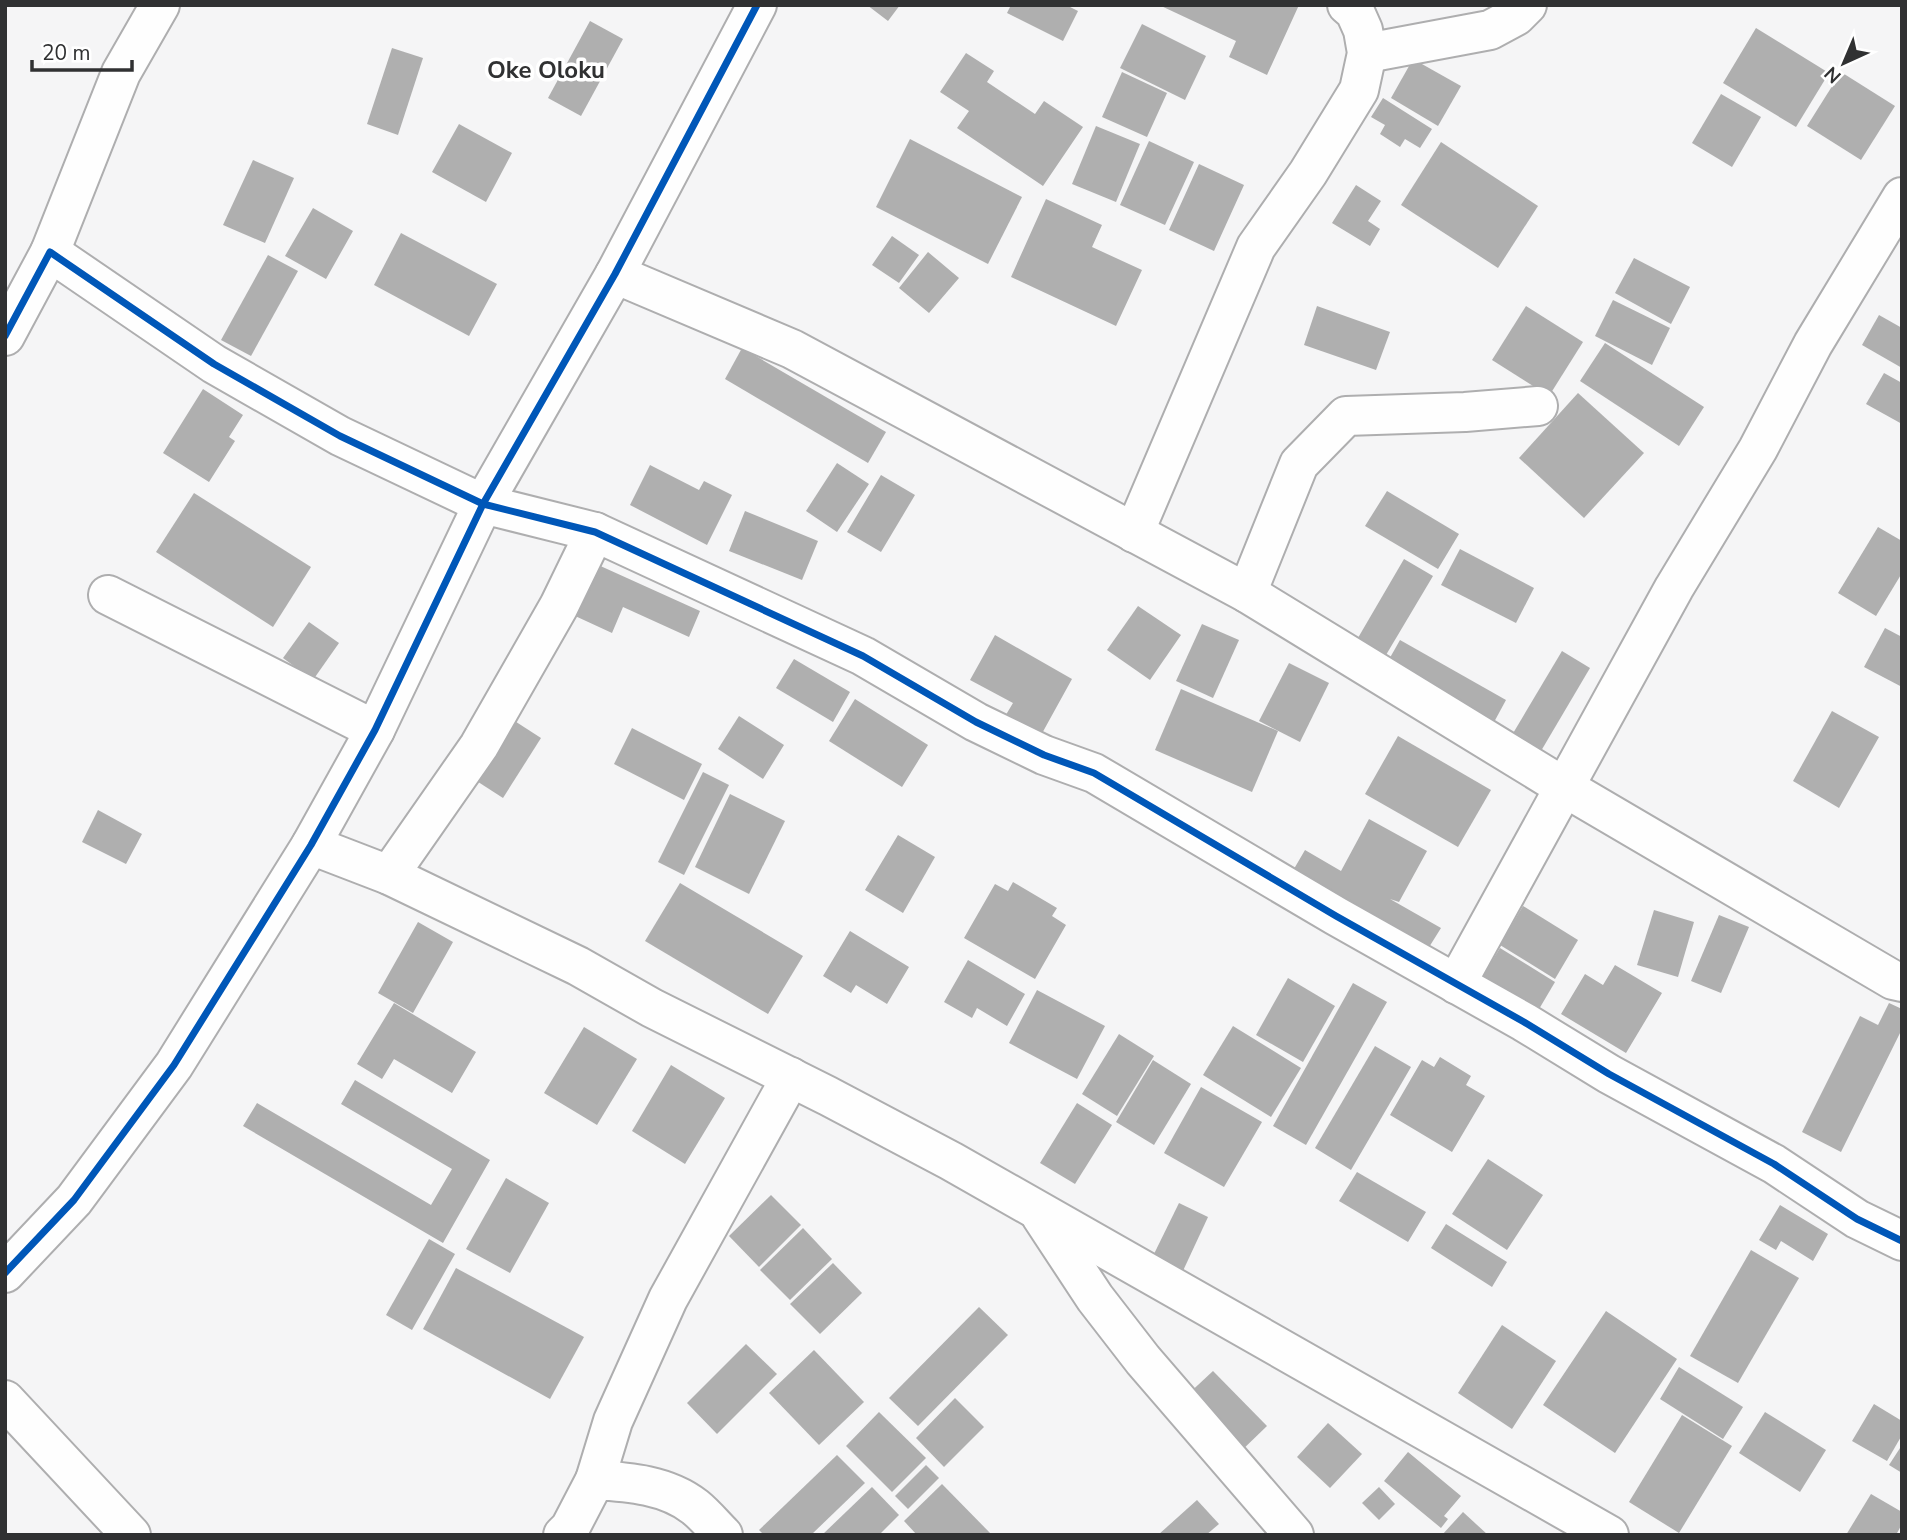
<svg xmlns="http://www.w3.org/2000/svg" width="1907" height="1540" font-family="'Nunito Sans',sans-serif">
  <rect width="100%" height="100%" fill="#f5f5f6"/>
  <!-- building -->
  <g fill="#afafaf">
    <polygon points="867,5 900,5 888,21"/>
    <polygon points="1011,5 1066,5 1078,11 1063,41 1007,13"/>
    <polygon points="1159,5 1299,5 1267,75 1229,57 1236,41"/>
    <polygon points="590,21 623,39 581,116 548,98"/>
    <polygon points="1142,24 1206,56 1185,100 1120,68"/>
    <polygon points="1756,28 1829,73 1796,127 1723,83"/>
    <polygon points="392,48 423,58 398,135 367,124"/>
    <polygon points="966,53 994,71 987,82 1035,114 1044,101 1083,127 1043,186 957,128 969,111 940,92"/>
    <polygon points="1413,59 1461,86 1438,126 1391,98"/>
    <polygon points="1122,72 1167,93 1147,137 1102,117"/>
    <polygon points="1841,72 1895,106 1861,160 1807,126"/>
    <polygon points="1721,94 1761,117 1732,167 1692,143"/>
    <polygon points="1383,98 1432,129 1420,148 1405,139 1400,147 1380,134 1385,125 1371,117"/>
    <polygon points="459,124 512,153 486,202 432,172"/>
    <polygon points="1096,126 1140,144 1116,202 1072,184"/>
    <polygon points="910,139 1022,197 988,264 876,207"/>
    <polygon points="1149,141 1194,162 1165,225 1120,205"/>
    <polygon points="1441,142 1538,206 1498,268 1401,205"/>
    <polygon points="253,160 294,178 265,243 223,225"/>
    <polygon points="1199,164 1244,185 1214,251 1169,230"/>
    <polygon points="1356,185 1381,201 1368,221 1380,229 1370,246 1332,223"/>
    <polygon points="1046,199 1102,225 1092,247 1142,270 1116,326 1011,277"/>
    <polygon points="313,208 353,231 326,279 285,256"/>
    <polygon points="401,233 497,284 469,336 374,285"/>
    <polygon points="892,236 919,255 899,283 872,265"/>
    <polygon points="928,252 959,278 929,313 899,288"/>
    <polygon points="268,255 298,271 251,356 221,340"/>
    <polygon points="1634,258 1690,287 1671,324 1615,293"/>
    <polygon points="1613,300 1670,328 1652,365 1595,336"/>
    <polygon points="1317,306 1390,332 1376,370 1304,345"/>
    <polygon points="1526,306 1583,342 1549,396 1492,360"/>
    <polygon points="1879,315 1902,328 1902,368 1862,345"/>
    <polygon points="1605,343 1704,407 1679,446 1580,381"/>
    <polygon points="742,348 886,432 868,463 725,379"/>
    <polygon points="1884,373 1902,383 1902,424 1866,404"/>
    <polygon points="203,389 243,415 229,437 235,441 209,482 163,453"/>
    <polygon points="1578,393 1644,453 1584,518 1519,458"/>
    <polygon points="837,463 869,484 837,532 806,511"/>
    <polygon points="650,465 699,490 704,481 732,495 707,545 630,505"/>
    <polygon points="881,475 915,495 881,552 847,532"/>
    <polygon points="1387,491 1459,534 1438,569 1365,526"/>
    <polygon points="194,493 311,567 273,627 156,552"/>
    <polygon points="745,511 818,541 802,580 729,551"/>
    <polygon points="1878,527 1902,541 1902,573 1876,616 1838,593"/>
    <polygon points="1460,549 1534,588 1516,623 1441,585"/>
    <polygon points="1404,559 1433,576 1383,660 1355,643"/>
    <polygon points="596,564 700,611 689,637 623,607 612,633 573,615"/>
    <polygon points="1138,606 1181,635 1150,680 1107,650"/>
    <polygon points="309,622 339,643 313,680 283,658"/>
    <polygon points="1202,624 1239,640 1213,698 1176,681"/>
    <polygon points="1885,628 1902,637 1902,687 1864,667"/>
    <polygon points="995,635 1072,679 1040,737 1004,718 1013,703 970,680"/>
    <polygon points="1400,640 1506,700 1493,724 1387,663"/>
    <polygon points="1562,651 1590,668 1541,751 1512,735"/>
    <polygon points="794,659 850,692 833,722 776,688"/>
    <polygon points="1289,663 1329,683 1300,742 1259,721"/>
    <polygon points="1181,689 1278,731 1252,792 1155,750"/>
    <polygon points="855,699 928,745 902,787 829,741"/>
    <polygon points="1832,711 1879,737 1839,808 1793,781"/>
    <polygon points="739,716 784,745 763,779 718,749"/>
    <polygon points="510,718 541,738 503,798 472,778"/>
    <polygon points="632,728 702,764 684,800 614,764"/>
    <polygon points="1398,736 1491,790 1458,847 1365,794"/>
    <polygon points="703,772 729,785 684,875 658,862"/>
    <polygon points="730,794 785,821 749,894 695,867"/>
    <polygon points="98,810 142,834 126,864 82,842"/>
    <polygon points="1369,819 1427,851 1399,902 1390,899 1441,928 1426,952 1291,874 1305,850 1341,871"/>
    <polygon points="898,835 935,857 903,913 865,890"/>
    <polygon points="1013,882 1057,908 1052,916 1066,925 1035,979 964,938 995,884 1008,891"/>
    <polygon points="680,883 803,956 768,1014 645,941"/>
    <polygon points="1523,906 1578,940 1555,979 1500,945"/>
    <polygon points="1654,910 1694,922 1678,977 1637,965"/>
    <polygon points="1719,915 1749,927 1721,993 1691,981"/>
    <polygon points="418,922 453,942 413,1013 378,993"/>
    <polygon points="850,931 909,967 887,1004 856,985 851,993 823,976"/>
    <polygon points="1500,948 1555,982 1532,1021 1476,987"/>
    <polygon points="968,960 1025,994 1007,1026 977,1008 972,1018 944,1002"/>
    <polygon points="1615,965 1662,993 1626,1053 1561,1014 1585,974 1603,985"/>
    <polygon points="1288,978 1335,1006 1303,1062 1256,1035"/>
    <polygon points="1353,983 1387,1002 1306,1145 1273,1126"/>
    <polygon points="1037,990 1105,1026 1077,1079 1009,1043"/>
    <polygon points="394,1003 476,1052 452,1093 394,1059 382,1079 357,1064"/>
    <polygon points="1889,1003 1902,1009 1902,1029 1841,1152 1802,1132 1860,1016 1878,1025"/>
    <polygon points="1233,1026 1301,1068 1271,1117 1203,1075"/>
    <polygon points="584,1027 637,1059 597,1125 544,1093"/>
    <polygon points="1119,1034 1154,1056 1117,1116 1082,1094"/>
    <polygon points="1375,1046 1411,1067 1351,1170 1315,1148"/>
    <polygon points="1440,1057 1471,1076 1466,1085 1485,1096 1452,1152 1390,1115 1422,1060 1434,1067"/>
    <polygon points="1153,1060 1191,1084 1154,1145 1116,1122"/>
    <polygon points="671,1065 725,1098 685,1164 632,1131"/>
    <polygon points="355,1080 490,1160 443,1243 243,1126 257,1103 431,1205 452,1169 341,1104"/>
    <polygon points="1201,1087 1262,1122 1224,1187 1164,1153"/>
    <polygon points="1077,1103 1112,1125 1075,1184 1040,1163"/>
    <polygon points="1488,1159 1543,1195 1507,1250 1452,1214"/>
    <polygon points="1357,1172 1426,1212 1408,1242 1339,1201"/>
    <polygon points="506,1178 549,1203 510,1273 466,1249"/>
    <polygon points="771,1195 801,1225 759,1267 729,1236"/>
    <polygon points="1179,1203 1208,1217 1182,1273 1152,1258"/>
    <polygon points="1780,1205 1828,1234 1813,1261 1781,1241 1776,1250 1759,1240"/>
    <polygon points="1446,1224 1507,1262 1492,1287 1431,1248"/>
    <polygon points="803,1228 832,1259 790,1300 760,1270"/>
    <polygon points="429,1239 455,1254 412,1330 386,1315"/>
    <polygon points="1751,1250 1799,1278 1738,1383 1690,1356"/>
    <polygon points="833,1263 862,1293 820,1334 790,1304"/>
    <polygon points="456,1268 584,1337 550,1399 423,1329"/>
    <polygon points="979,1307 1008,1335 918,1426 889,1398"/>
    <polygon points="1606,1311 1677,1359 1615,1453 1543,1405"/>
    <polygon points="1502,1325 1556,1361 1512,1429 1458,1393"/>
    <polygon points="746,1344 777,1374 717,1434 687,1403"/>
    <polygon points="814,1350 864,1402 819,1445 769,1393"/>
    <polygon points="1679,1367 1743,1407 1723,1439 1660,1399"/>
    <polygon points="1213,1371 1267,1426 1238,1454 1184,1398"/>
    <polygon points="955,1398 984,1427 944,1467 916,1438"/>
    <polygon points="1874,1404 1902,1421 1902,1435 1887,1461 1852,1441"/>
    <polygon points="879,1412 926,1458 892,1492 846,1446"/>
    <polygon points="1765,1412 1826,1450 1800,1492 1739,1453"/>
    <polygon points="1682,1415 1732,1446 1679,1533 1629,1502"/>
    <polygon points="1328,1423 1362,1454 1330,1488 1297,1457"/>
    <polygon points="1902,1445 1902,1473 1889,1465"/>
    <polygon points="1408,1452 1461,1496 1444,1516 1448,1519 1441,1528 1384,1481"/>
    <polygon points="837,1455 865,1483 811,1535 764,1535 759,1530"/>
    <polygon points="926,1465 939,1478 908,1509 895,1496"/>
    <polygon points="942,1484 992,1535 917,1535 904,1521"/>
    <polygon points="872,1487 899,1515 879,1535 822,1535"/>
    <polygon points="1379,1487 1395,1504 1379,1520 1362,1503"/>
    <polygon points="1871,1494 1902,1512 1902,1524 1896,1535 1846,1535"/>
    <polygon points="1197,1500 1219,1524 1206,1535 1158,1535"/>
    <polygon points="1463,1512 1488,1535 1442,1535"/>
  </g>
  <g fill="none" stroke-linecap="round" stroke-linejoin="round">
    <defs>
      <g id="minor">
        <polyline points="1367,53 1490,30 1516,16 1527,5"/>
        <polyline points="50,252 121,73 160,5"/>
        <polyline points="615,274 792,349 1247,593 1564,787 1893,980 1902,982"/>
        <polyline points="5,336 50,252 214,364 340,436 483,504 595,532 863,656 976,722 1044,755 1094,773 1336,916 1524,1022 1609,1074 1774,1164 1857,1219 1902,1241"/>
        <polyline points="1134,533 1256,247 1308,173 1359,90 1367,53 1363,30 1355,12 1347,5"/>
        <polyline points="1247,593 1299,464 1346,416 1465,412 1538,406"/>
        <polyline points="108,595 375,730"/>
        <polyline points="311,845 389,875 578,966 652,1008 828,1096 951,1161 1609,1535"/>
        <polyline points="389,875 479,746 559,606 595,532"/>
        <polyline points="1456,984 1674,588 1758,449 1813,344 1902,197"/>
        <polyline points="1041,1216 1095,1298 1143,1360 1294,1535"/>
        <polyline points="5,1273 74,1200 174,1065 311,845 375,730 483,504 615,274 757,5"/>
        <polyline points="5,1400 131,1535"/>
        <polyline points="595,1480 613,1421 668,1299 791,1077"/>
        <path d="M563 1535 570 1528 595 1480C629 1482 667 1485 695 1507 705 1515 714 1526 723 1535"/>
      </g>
    </defs>
    <!-- minor casing -->
    <use href="#minor" stroke="#aeaeaf" stroke-width="42"/>
    <!-- minor -->
    <use href="#minor" stroke="#fefefe" stroke-width="38"/>
    <defs>
      <g id="cycleway">
        <polyline points="5,336 50,252 214,364 340,436 483,504 595,532 863,656 976,722 1044,755 1094,773 1336,916 1524,1022 1609,1074 1774,1164 1857,1219 1902,1241"/>
        <polyline points="5,1273 74,1200 174,1065 311,845 375,730 483,504 615,274 757,5"/>
      </g>
    </defs>
    <!-- cycleway casing -->
    <use href="#cycleway" stroke="#fff" stroke-width="11"/>
    <!-- cycleway -->
    <use href="#cycleway" stroke="#0057b8" stroke-width="7"/>
  </g>
  <g text-anchor="middle" stroke-width="7" stroke-linejoin="round" paint-order="stroke">
    <!-- quarter labels -->
    <g font-size="24" font-weight="bold" fill="#303132" stroke="#fff">
      <text x="546" y="78">Oke Oloku</text>
    </g>
  </g>
  <!-- border -->
  <rect width="1907" height="1540" fill="none" stroke="#303132" stroke-width="14"/>
  <!-- north arrow -->
  <g transform="translate(1844 63) rotate(224)" stroke="#ffffff" stroke-width="5" paint-order="stroke">
  <path d="M0-5L12 26L0 18L-12 26Z" fill="#303132"/>
  <text y="-10" font-size="19" font-weight="bold" text-anchor="middle" fill="#303132">N</text>
  </g>
  <!-- scale -->
  <path d="M32 60v10h100v-10" fill="none" stroke="#303132" stroke-width="3.5"/>
  <text x="42" y="60" font-size="21" fill="#303132" stroke="#ffffff" stroke-width="5" paint-order="stroke">20 m</text>
</svg>
